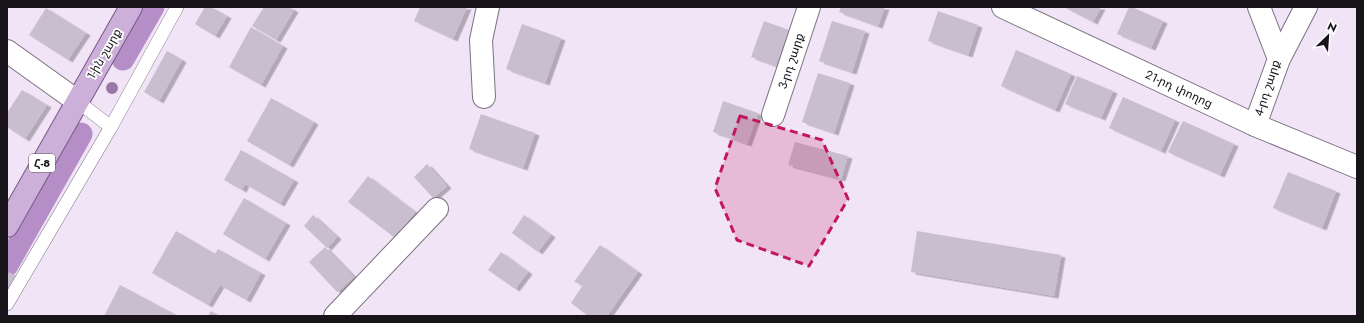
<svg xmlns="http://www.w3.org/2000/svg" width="1364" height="323" font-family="Jost,'Noto Sans Armenian',sans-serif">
  <defs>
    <filter id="shadow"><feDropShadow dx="4.5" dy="2.5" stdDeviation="0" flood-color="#0004"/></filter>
  </defs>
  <rect width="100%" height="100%" fill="#f1e4f7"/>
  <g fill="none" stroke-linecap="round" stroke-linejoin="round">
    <!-- canal -->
    <g stroke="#b58ec7" stroke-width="23">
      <polyline points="123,59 153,7"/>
      <polyline points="7,265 81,134"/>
    </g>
  </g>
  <!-- building -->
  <g fill="#c9bdd0" filter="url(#shadow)">
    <polygon points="205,7 211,7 227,16 215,36 195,24"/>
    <polygon points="264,7 289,7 294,10 276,40 252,26"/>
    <polygon points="420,7 467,7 453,39 414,21"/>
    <polygon points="841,7 885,7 878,26 839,12"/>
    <polygon points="1064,7 1101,7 1093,22"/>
    <polygon points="1129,7 1132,7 1163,21 1151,48 1117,34"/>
    <polygon points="46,8 86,33 68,60 29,35"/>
    <polygon points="938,11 978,25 968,55 928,41"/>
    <polygon points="764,21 789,30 776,66 751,57"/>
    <polygon points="832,21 865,31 852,72 819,61"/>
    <polygon points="522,24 561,38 545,83 506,69"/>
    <polygon points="251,27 283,46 261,85 229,67"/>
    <polygon points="1016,50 1071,74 1055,110 1001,86"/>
    <polygon points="167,51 182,60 159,101 144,92"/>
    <polygon points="818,73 850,83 834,133 802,122"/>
    <polygon points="1077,76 1113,91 1101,118 1065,104"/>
    <polygon points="22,90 47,105 25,139 7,127 7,113"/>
    <polygon points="1123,97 1175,120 1161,151 1109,128"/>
    <polygon points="271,98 314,122 289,165 247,141"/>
    <polygon points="723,101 758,113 747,144 713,132"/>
    <polygon points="481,114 535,133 523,168 469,149"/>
    <polygon points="1183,121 1234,144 1220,175 1168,152"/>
    <polygon points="795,142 848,156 841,179 788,165"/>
    <polygon points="241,150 294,180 280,204 245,184 242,190 224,180"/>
    <polygon points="427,164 447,186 433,198 414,177"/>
    <polygon points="1288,172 1336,191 1322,228 1273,208"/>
    <polygon points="368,176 415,212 395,238 348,202"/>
    <polygon points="244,198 286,223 265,259 223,234"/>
    <polygon points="313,215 337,237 327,248 304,226"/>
    <polygon points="524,215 551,235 538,252 512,233"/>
    <polygon points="176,231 215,254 218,249 261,273 246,300 220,285 208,305 152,273"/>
    <polygon points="917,231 1061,255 1054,296 911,272"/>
    <polygon points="600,245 638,272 607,316 588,316 571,303 583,285 574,282"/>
    <polygon points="325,247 354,277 337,292 309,262"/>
    <polygon points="501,252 528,272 515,289 488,270"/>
    <polygon points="9,272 19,278 7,298 7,275"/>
    <polygon points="120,285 178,316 104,316"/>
    <polygon points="211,311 220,316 208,316"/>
  </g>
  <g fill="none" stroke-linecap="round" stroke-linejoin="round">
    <defs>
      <g id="lane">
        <polyline points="77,101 111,127"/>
        <polyline points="7,304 111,127 177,7"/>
      </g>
      <g id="street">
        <polyline points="1003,7 1255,125 1357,167"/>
        <polyline points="7,51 77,101"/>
        <polyline points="1279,59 1306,7"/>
        <polyline points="484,97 481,40 488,7"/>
        <polyline points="773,115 809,7"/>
        <polyline points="1255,125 1279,59 1259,7"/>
        <polyline points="335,316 437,209"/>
      </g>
      <polyline id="primary" points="7,226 131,7"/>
    </defs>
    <!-- lane casing -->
    <use href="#lane" stroke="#7c7082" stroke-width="14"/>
    <!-- street casing -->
    <use href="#street" stroke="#7c7082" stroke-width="24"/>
    <!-- primary casing -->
    <use href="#primary" stroke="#775885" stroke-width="24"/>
    <!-- lane -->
    <use href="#lane" stroke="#fff" stroke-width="13"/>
    <!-- street -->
    <use href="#street" stroke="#fff" stroke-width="22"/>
    <!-- primary -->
    <use href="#primary" stroke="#ccb0d9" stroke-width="22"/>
  </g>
  <!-- trees -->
  <circle fill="#9878a7" cx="112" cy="88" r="6"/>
  <!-- marked area -->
  <path fill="#c2185b" fill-opacity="0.2" stroke="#c2185b" stroke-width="3" stroke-dasharray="8 5" stroke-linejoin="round" d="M740 116 822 140 848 199 809 266 737 240 715 188Z"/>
  <g text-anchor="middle" stroke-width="3.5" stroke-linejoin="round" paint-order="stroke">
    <!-- shield labels -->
    <rect fill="#fff" stroke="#5d5a5f" stroke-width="1" x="29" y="154" width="26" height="18" rx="3"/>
    <g font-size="11" font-weight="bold" fill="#18141a">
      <text x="42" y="167">Հ-8</text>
    </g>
    <!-- street labels -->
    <g font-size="12" fill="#18141a" stroke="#fff">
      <text transform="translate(104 54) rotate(-60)" y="4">1-ին շարք</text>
      <text transform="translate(791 61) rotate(-72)" y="4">3-րդ շարք</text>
      <text transform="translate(1267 88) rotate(-72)" y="4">4-րդ շարք</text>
      <text transform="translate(1179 89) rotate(25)" y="4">21-րդ փողոց</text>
    </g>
  </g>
  <!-- border -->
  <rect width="1364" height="323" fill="none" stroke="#18141a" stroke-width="16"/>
  <!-- north arrow -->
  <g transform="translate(1328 36) rotate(25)" stroke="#ffffff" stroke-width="3" paint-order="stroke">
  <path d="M0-3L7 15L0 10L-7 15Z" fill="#18141a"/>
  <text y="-6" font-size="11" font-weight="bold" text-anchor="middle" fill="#18141a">N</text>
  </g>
</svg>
